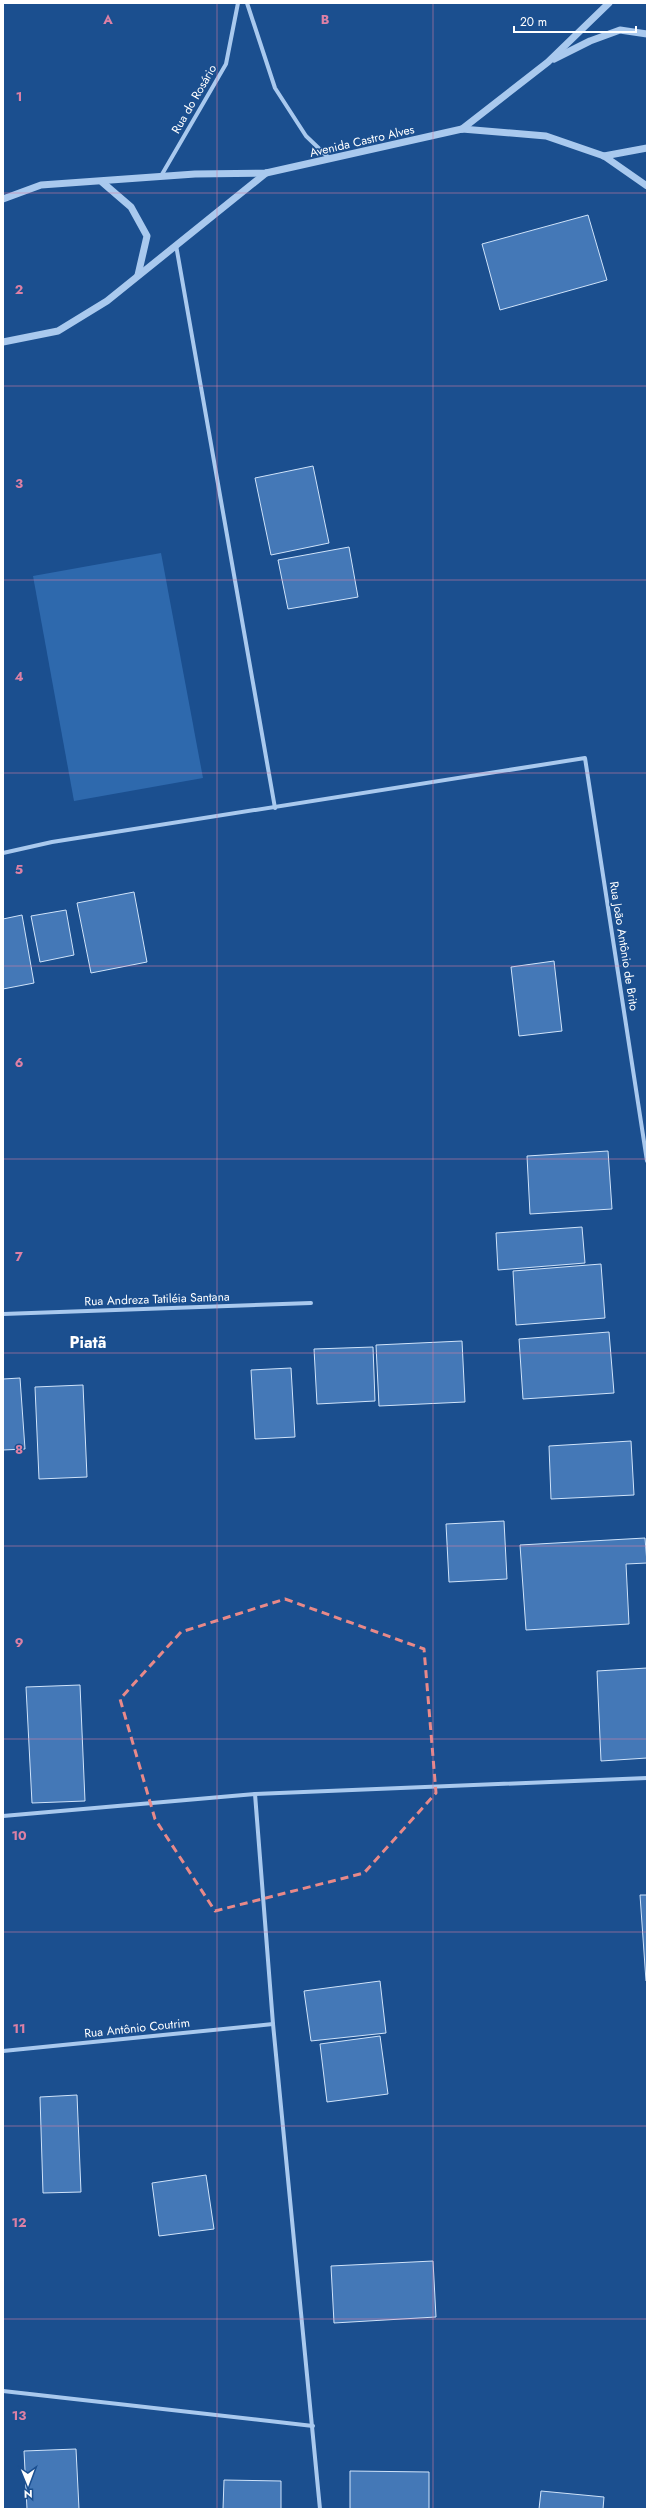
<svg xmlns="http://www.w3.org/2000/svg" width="650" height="2512" font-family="Jost,sans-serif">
  <rect width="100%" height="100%" fill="#1b4f8f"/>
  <!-- green -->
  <polygon fill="#2e69ad" points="161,553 203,778 74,801 33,576"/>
  <!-- building -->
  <g fill="#4478b7" stroke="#cfe3fa">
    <polygon points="588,215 607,280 500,310 482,244"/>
    <polygon points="313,466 329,543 271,555 255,478"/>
    <polygon points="349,547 358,597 288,609 278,560"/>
    <polygon points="134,892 147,962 91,973 77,903"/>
    <polygon points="66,910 74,955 40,962 31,916"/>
    <polygon points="22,915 34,983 3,989 3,919"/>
    <polygon points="554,961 562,1031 519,1036 511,967"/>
    <polygon points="608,1151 612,1209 530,1214 527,1156"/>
    <polygon points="582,1227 585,1263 498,1270 496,1233"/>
    <polygon points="601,1264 605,1318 516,1325 513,1271"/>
    <polygon points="609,1332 614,1393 523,1399 519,1339"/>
    <polygon points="462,1341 465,1402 379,1406 376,1345"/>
    <polygon points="373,1347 375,1401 317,1404 314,1349"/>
    <polygon points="291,1368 295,1437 255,1439 251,1370"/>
    <polygon points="20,1378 25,1449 3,1450 3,1379"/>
    <polygon points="83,1385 87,1477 39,1479 35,1387"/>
    <polygon points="631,1441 634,1495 551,1499 549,1446"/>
    <polygon points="504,1521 507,1579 449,1582 446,1524"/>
    <polygon points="645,1538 647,1563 626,1564 629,1624 526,1630 520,1545"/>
    <polygon points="647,1668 647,1758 601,1761 597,1671"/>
    <polygon points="80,1685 85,1801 32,1803 26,1687"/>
    <polygon points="640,1895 647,1895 647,1981 646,1981"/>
    <polygon points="380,1981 386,2033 311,2041 304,1991"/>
    <polygon points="380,2036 388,2094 327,2102 320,2044"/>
    <polygon points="77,2095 81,2192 43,2193 40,2097"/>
    <polygon points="206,2175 214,2229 159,2236 152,2183"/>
    <polygon points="433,2261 436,2317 334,2323 331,2266"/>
    <polygon points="76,2449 79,2509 27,2509 24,2451"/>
    <polygon points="350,2471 429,2472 429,2509 350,2509"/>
    <polygon points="224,2480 281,2481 281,2509 223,2509"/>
    <polygon points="541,2491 604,2497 603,2509 539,2509"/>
  </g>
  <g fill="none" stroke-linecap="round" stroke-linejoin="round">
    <!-- minor -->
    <g stroke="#a9c9ee" stroke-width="4">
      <polyline points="247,3 275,88 306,136 330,159"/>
      <polyline points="161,176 226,64 238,3"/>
      <polyline points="176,245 275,808"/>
      <polyline points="3,853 52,842 585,758 647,1161"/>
      <polyline points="3,1314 311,1303"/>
      <polyline points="255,1794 273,2024 320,2509"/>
      <polyline points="3,1816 255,1794 647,1778"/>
      <polyline points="3,2051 273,2024"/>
      <polyline points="3,2391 313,2426"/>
    </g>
    <!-- tertiary -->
    <g stroke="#a9c9ee" stroke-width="7">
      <polyline points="554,59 590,41 620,30 647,34"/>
      <polyline points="462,129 548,62 609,3"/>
      <polyline points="604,156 647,148"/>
      <polyline points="102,182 131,207 147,236 138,275"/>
      <polyline points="3,199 41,185 195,174 266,173 462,129 546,136 604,156 647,186"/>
      <polyline points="3,342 58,331 107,301 266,173"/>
    </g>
  </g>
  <!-- marked area -->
  <path fill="none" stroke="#e88989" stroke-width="3" stroke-dasharray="8 5" stroke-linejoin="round" d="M285 1599 424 1649 436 1793 364 1873 215 1911 155 1819 120 1699 181 1632Z"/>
  <!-- grid -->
  <path fill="none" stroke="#dd80a5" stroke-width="1" stroke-opacity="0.55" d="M217 3V2509M433 3V2509M3 193H647M3 386H647M3 580H647M3 773H647M3 966H647M3 1159H647M3 1353H647M3 1546H647M3 1739H647M3 1932H647M3 2126H647M3 2319H647"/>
  <g text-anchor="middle" stroke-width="3" stroke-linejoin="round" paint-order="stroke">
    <!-- street labels -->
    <g font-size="12" fill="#fff" stroke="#1b4f8f">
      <text transform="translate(194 99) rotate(-60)" y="4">Rua do Rosário</text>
      <text transform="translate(362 141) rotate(-13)" y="4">Avenida Castro Alves</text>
      <text transform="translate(624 946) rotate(81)" y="4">Rua João Antônio de Brito</text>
      <text transform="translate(157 1299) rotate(-2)" y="4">Rua Andreza Tatiléia Santana</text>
      <text transform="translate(137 2028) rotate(-6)" y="4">Rua Antônio Coutrim</text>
    </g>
    <!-- district labels -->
    <g font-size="16" font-weight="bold" fill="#fff" stroke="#1b4f8f">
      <text x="88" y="1348">Piatã</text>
    </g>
  </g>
  <g font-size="13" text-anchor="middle" font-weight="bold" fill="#dd80a5" stroke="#1b4f8f" stroke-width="3" stroke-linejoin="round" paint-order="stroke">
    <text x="108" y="24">A</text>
    <text x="325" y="24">B</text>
    <text x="19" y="101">1</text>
    <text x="19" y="294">2</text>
    <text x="19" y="488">3</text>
    <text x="19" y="681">4</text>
    <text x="19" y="874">5</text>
    <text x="19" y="1067">6</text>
    <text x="19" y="1261">7</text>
    <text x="19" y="1454">8</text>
    <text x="19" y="1647">9</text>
    <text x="19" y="1840">10</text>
    <text x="19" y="2033">11</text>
    <text x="19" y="2227">12</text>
    <text x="19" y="2420">13</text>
  </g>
  <!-- border -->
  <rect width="650" height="2512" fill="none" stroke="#ffffff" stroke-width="8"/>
  <!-- north arrow -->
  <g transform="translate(28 2484) rotate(179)" stroke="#1b4f8f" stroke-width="3" paint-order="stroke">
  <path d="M0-3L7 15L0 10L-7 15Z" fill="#ffffff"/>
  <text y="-6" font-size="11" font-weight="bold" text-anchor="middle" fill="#ffffff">N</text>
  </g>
  <!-- scale -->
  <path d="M514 26v6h122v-6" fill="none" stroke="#ffffff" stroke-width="2"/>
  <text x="520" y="26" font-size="12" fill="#ffffff" stroke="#1b4f8f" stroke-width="3" paint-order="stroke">20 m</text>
</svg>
